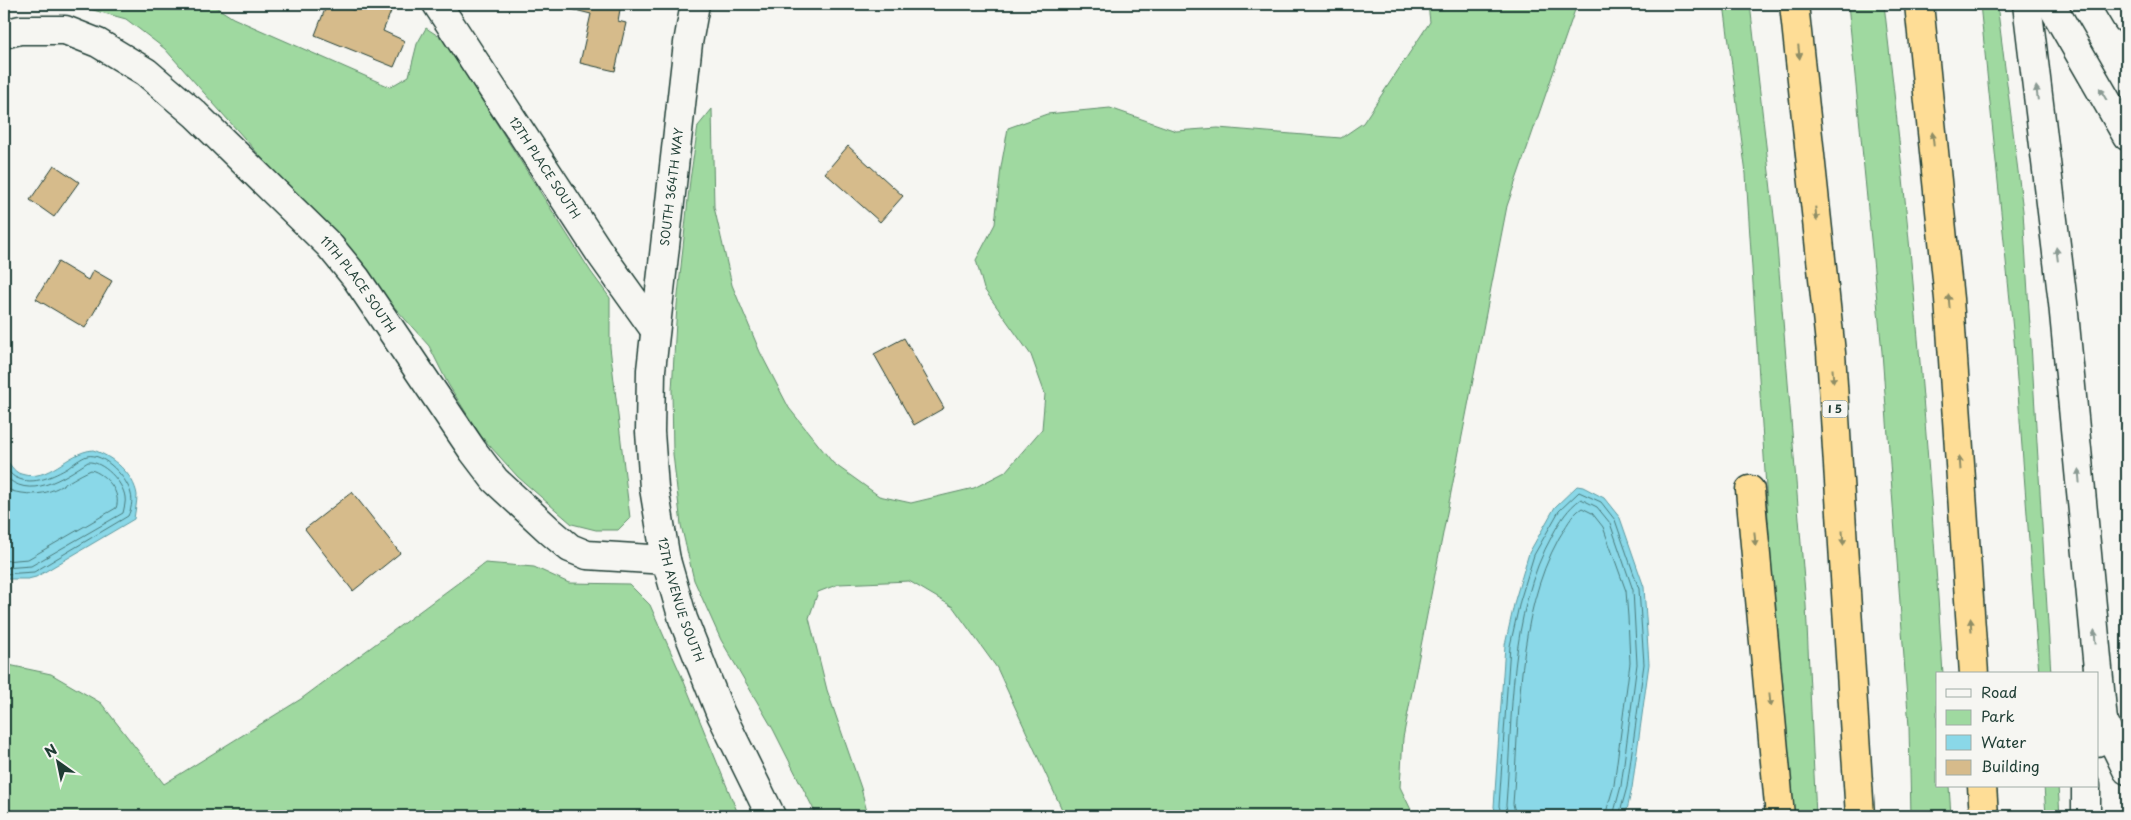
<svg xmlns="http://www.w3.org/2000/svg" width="2131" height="820" font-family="'Playpen Sans',sans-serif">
  <rect width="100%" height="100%" fill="#f6f6f2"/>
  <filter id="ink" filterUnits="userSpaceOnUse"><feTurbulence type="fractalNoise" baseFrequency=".02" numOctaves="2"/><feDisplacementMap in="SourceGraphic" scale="10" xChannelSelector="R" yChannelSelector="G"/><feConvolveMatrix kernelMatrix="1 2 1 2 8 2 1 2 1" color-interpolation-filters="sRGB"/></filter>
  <g filter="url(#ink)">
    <!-- green -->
    <g fill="#9fd9a0" stroke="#5f8b6a">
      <polygon points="71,4 211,4 233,18 390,87 409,76 417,44 426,28 443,39 591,272 610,298 610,347 630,518 618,530 596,530 572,524 518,477 480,435 448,384 429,346 165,49 126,19"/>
      <polygon points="1428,4 1577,4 1507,206 1403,738 1400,787 1414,816 1065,816 997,668 953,607 909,581 839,584 818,592 809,618 827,690 861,788 868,816 817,816 773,729 721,640 694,580 681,525 673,454 672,390 677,305 690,180 698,126 712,109 714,207 732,285 760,352 789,408 833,463 879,496 911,503 974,488 1005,472 1042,429 1045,394 1031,355 984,289 976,260 995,224 1001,167 1008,128 1047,114 1110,108 1176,131 1218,128 1341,138 1363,123 1430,22"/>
      <polygon points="1724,4 1750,4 1776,234 1806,605 1816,816 1787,816 1746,174"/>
      <path d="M1848 4H1884C1910 226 1929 450 1943 674H1937V786H1949L1951 816H1911L1909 727 1882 352Z"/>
      <polygon points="1980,4 1997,4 2023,211 2051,674 2039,674 2014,340"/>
      <polygon points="485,563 534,567 569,583 629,584 650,605 682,677 739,816 4,816 4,664 51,674 101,703 164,784 301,699"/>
      <polygon points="2044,786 2058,786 2060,816 2046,816"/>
    </g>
    <!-- water -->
    <g fill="#8ad8e8" stroke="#5f9aa0">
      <path d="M93 450C112 456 134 474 137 495 137 503 135 511 134 519L36 577 28 579H4V459C10 462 13 472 21 474 49 483 67 452 93 450Z"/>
      <polygon points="1577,486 1583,487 1604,498 1620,518 1644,587 1649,664 1632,788 1627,810 1623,816 1497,816 1494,807 1505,645 1515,600 1529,553 1555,507"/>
    </g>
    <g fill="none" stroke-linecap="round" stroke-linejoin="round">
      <!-- shore -->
      <g stroke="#4a7b7c" stroke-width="1">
        <path d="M4 464C7 469 11 476 17 478 33 486 54 476 68 468 73 464 81 458 87 456 104 452 128 479 131 494 133 501 131 510 128 516L34 572 4 574"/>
        <path d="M4 475C29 502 63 478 88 462 103 461 123 482 125 497 126 502 124 508 123 513L31 566 4 568"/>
        <path d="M4 485C9 491 14 492 22 493 53 498 65 481 91 470 106 474 122 493 116 508L28 559 4 561"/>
        <polyline points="1502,816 1499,806 1510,646 1520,601 1534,555 1559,511 1579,492 1601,502 1615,520 1639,589 1644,664 1627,787 1619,816"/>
        <path d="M1508 816 1506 805C1513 716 1508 614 1553 534 1560 521 1568 508 1581 499L1597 507 1610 523 1633 590 1637 664 1621 786 1613 816"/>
        <path d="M1516 816 1513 804C1520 717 1516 616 1559 538 1566 527 1571 515 1582 508L1592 513 1603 527 1626 591 1628 617 1630 663 1614 785 1605 816"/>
      </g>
    </g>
    <!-- building -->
    <g fill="#d6bb8b" stroke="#1f3d34">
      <polygon points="327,4 338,4 353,10 356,4 380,4 392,9 383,31 405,41 394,67 315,35"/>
      <polygon points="572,4 621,4 618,21 626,23 615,71 580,63 591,14 571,9"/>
      <polygon points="848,146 903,196 880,222 825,173"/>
      <polygon points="54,165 79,182 54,217 30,200"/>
      <polygon points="58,262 88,280 93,270 112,281 85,328 36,299"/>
      <polygon points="904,338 944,408 914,425 874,354"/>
      <polygon points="352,492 400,553 353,591 305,529"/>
    </g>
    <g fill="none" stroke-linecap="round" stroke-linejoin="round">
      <defs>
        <g id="minor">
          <path id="s1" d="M437 4 600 253 655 330"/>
          <path id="s2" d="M695 4 688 43 651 370 650 432 654 488 666 560 683 619 720 712 771 816"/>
          <polyline points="2027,4 2063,303 2103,721 2097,742"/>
          <polyline points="2051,4 2127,136"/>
          <polyline points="2118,4 2127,19"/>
          <path id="s3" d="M4 34 20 30H65L98 43 146 72 195 114 329 245 356 278 473 451 495 480 550 531 570 548 587 555 666 560"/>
          <polyline points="2103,721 2127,770"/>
          <polyline points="2086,816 2086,786"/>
        </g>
        <g id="highway">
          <polyline points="1794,4 1831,353 1860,816"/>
          <polyline points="1919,4 1949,299 1974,674"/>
          <polyline points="1750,490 1780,816"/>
          <polyline points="1982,786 1984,816"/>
        </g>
      </defs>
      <!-- minor casing -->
      <use href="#minor" stroke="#1f3d34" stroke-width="31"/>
      <!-- highway casing -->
      <use href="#highway" stroke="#1f3d34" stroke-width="31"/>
      <!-- minor -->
      <use href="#minor" stroke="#f6f6f2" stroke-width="28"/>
      <!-- highway -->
      <use href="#highway" stroke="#fedd96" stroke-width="28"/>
    </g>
    <!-- one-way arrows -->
    <defs><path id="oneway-solid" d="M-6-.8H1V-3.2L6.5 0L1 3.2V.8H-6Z" transform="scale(1.25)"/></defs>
    <g fill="#8e8d65">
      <use href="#oneway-solid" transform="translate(1799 52) rotate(84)"/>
      <use href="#oneway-solid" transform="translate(1933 139) rotate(-96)"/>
      <use href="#oneway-solid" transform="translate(1816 214) rotate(84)"/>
      <use href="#oneway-solid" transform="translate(1949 301) rotate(-95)"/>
      <use href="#oneway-solid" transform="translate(1833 376) rotate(86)"/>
      <use href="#oneway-solid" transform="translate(1960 463) rotate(-94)"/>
      <use href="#oneway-solid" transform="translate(1843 538) rotate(86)"/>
      <use href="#oneway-solid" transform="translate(1755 539) rotate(85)"/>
      <use href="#oneway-solid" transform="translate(1971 625) rotate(-94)"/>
      <use href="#oneway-solid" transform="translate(1770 700) rotate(85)"/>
    </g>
    <g fill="#8a9a93">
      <use href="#oneway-solid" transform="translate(2037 93) rotate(-97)"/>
      <use href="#oneway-solid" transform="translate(2103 94) rotate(-120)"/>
      <use href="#oneway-solid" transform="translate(2057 254) rotate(-97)"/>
      <use href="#oneway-solid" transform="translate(2079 476) rotate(-95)"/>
      <use href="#oneway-solid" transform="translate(2095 637) rotate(-95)"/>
    </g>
  </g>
  <g text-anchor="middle" stroke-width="4.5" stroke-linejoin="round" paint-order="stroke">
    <!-- shield labels -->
    <rect fill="#f6f6f2" stroke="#60746d" stroke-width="1" x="1822.5" y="400.5" width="25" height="17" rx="4"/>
    <g font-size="11" font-weight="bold" fill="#1f3d34">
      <text x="1835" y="413">I 5</text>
    </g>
    <!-- street labels -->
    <g font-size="12" fill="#1f3d34" stroke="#f6f6f2">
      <text dy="4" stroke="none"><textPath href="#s1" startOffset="196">12TH PLACE SOUTH</textPath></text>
      <text transform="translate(672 187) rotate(-83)" y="4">SOUTH 364TH WAY</text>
      <text dy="4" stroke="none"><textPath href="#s3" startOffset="454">11TH PLACE SOUTH</textPath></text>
      <text dy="4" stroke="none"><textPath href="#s2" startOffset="602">12TH AVENUE SOUTH</textPath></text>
    </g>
  </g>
  <!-- margin -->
  <rect width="2131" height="820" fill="none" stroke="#f6f6f2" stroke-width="20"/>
  <rect x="10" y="10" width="2111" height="800" fill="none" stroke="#1f3d34" stroke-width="2" filter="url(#ink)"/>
  <!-- legend -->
  <rect x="1936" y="672" width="162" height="115" fill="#f6f6f2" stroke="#a0aca6"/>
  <rect x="1946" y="689" width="25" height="8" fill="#f6f6f2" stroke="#a0aca6"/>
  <text x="1981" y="698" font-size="15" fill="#1f3d34">Road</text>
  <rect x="1946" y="710" width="25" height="15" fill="#9fd9a0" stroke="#a0aca6"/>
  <text x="1981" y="722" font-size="15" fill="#1f3d34">Park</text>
  <rect x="1946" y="735" width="25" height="15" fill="#8ad8e8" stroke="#a0aca6"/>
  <text x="1981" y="748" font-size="15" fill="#1f3d34">Water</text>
  <rect x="1946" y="760" width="25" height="15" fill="#d6bb8b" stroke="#a0aca6"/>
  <text x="1981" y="772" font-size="15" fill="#1f3d34">Building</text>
  <!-- north arrow -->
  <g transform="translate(58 762) rotate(327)" stroke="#f6f6f2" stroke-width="4" paint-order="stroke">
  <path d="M0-4L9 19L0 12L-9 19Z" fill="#1f3d34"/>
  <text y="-8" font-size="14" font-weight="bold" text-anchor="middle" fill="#1f3d34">N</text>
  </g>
</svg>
